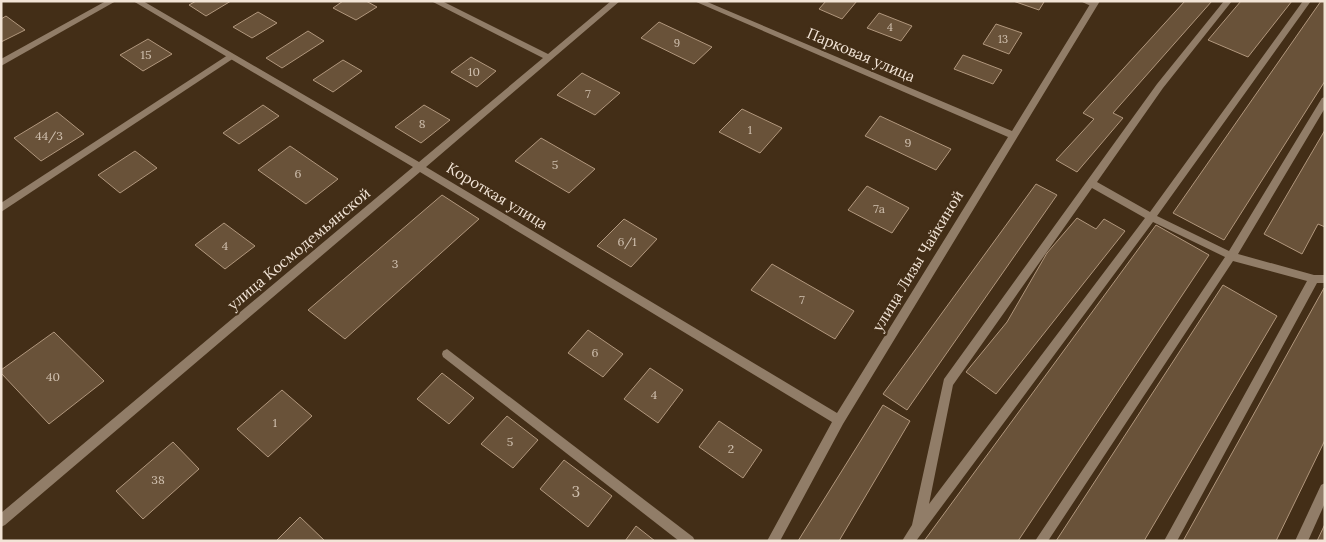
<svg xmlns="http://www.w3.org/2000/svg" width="1326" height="542" font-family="Lora,serif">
  <rect width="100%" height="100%" fill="#432e17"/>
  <!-- building -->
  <g fill="#695239" stroke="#b1977d">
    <polygon points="196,1 231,1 206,16 189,5"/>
    <polygon points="343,1 366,1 377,7 356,20 333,8"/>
    <polygon points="826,1 857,1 842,19 819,9"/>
    <polygon points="1013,1 1042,1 1044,2 1039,10"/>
    <polygon points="1185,1 1212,1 1113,113 1123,118 1077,172 1056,160 1094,119 1083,113"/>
    <polygon points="1241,1 1292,1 1248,57 1208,40"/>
    <polygon points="1321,1 1325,1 1325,81 1224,240 1173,213"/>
    <polygon points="258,12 277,23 252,38 233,27"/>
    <polygon points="879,13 912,26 901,41 867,28"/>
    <polygon points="6,16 25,30 1,42 1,19"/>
    <polygon points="659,22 712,47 694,64 641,38"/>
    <polygon points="996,24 1022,33 1009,54 983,44"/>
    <polygon points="308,31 324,41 282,68 266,58"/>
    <polygon points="148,39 172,54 143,71 120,55"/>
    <polygon points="963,55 1002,70 993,84 954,69"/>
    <polygon points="471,57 496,71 477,87 451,72"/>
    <polygon points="343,60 362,71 333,92 313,80"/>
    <polygon points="582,73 620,93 595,115 557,95"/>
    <polygon points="263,105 279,116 239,144 223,133"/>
    <polygon points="424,105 450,120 421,143 395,127"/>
    <polygon points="742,109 782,128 760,153 719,132"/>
    <polygon points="57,112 84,134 41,161 14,138"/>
    <polygon points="880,116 951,149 936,170 865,136"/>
    <polygon points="1325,130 1325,227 1318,224 1302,254 1264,234"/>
    <polygon points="541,138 595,169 569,193 515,161"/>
    <polygon points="290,146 338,179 306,204 258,170"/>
    <polygon points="135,151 157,168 120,193 98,175"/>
    <polygon points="1036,184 1057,195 907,410 883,394"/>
    <polygon points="867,186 909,208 892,233 848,210"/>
    <polygon points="442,195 479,219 345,339 308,310"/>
    <polygon points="1077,218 1096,229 1104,219 1125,231 996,394 966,372 1007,322 1047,253"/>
    <polygon points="624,219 657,239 631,267 597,246"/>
    <polygon points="224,223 255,246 225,269 195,245"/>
    <polygon points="1156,225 1209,255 1018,541 924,541"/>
    <polygon points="772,264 854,311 835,339 751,290"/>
    <polygon points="1223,285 1277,316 1144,541 1056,541"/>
    <polygon points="1324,288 1325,440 1276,541 1183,541"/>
    <polygon points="588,330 623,354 603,377 568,353"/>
    <polygon points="54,332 104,381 49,424 1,373 1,370"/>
    <polygon points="650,368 683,390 658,423 624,399"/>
    <polygon points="442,373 474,398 449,424 417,399"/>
    <polygon points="282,390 312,416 268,457 237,429"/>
    <polygon points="883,405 910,421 839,541 798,541"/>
    <polygon points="507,416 538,440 513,468 481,444"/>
    <polygon points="719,421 762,450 743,478 699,447"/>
    <polygon points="173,442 199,469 143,519 116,491"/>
    <polygon points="564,460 612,496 588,527 540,489"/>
    <polygon points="300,517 325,541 276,541"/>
    <polygon points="1325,524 1325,541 1317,541"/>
    <polygon points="636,526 655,541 625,541"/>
  </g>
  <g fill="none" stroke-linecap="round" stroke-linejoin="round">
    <!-- lane -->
    <g fill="#917d68" fill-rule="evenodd">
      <polygon points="1080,1 1091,1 1097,5 1093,7"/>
      <path d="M1224 1H1232L1163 88 1097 182 1150 212 1303 1H1311L1157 216 1229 251 1322 98 1325 97V108L1238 254 1314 275H1325V283H1317L1177 541H1164L1307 281 1233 261 1048 541H1035L1225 257 1153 222 916 541H902L912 525 944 379 1157 84ZM1092 188 1145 218 929 504 953 385Z"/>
      <polygon points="231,53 235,56 234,58 1,212 1,203"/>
      <polygon points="447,349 693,537 695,541 679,541 443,357 442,354 443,351"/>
      <polygon points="1325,483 1325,503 1308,541 1295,541 1321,485"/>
    </g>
    <!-- street -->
    <g fill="#917d68" fill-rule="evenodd">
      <polygon points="106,1 116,1 1,66 1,59"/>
      <polygon points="133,1 143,1 419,162 543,58 431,1 442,1 548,54 611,1 620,1 426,167 837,413 1008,137 694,1 705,1 1012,131 1092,1 1100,1 843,424 780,541 767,541 832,422 420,172 5,525 1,527 1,513 413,167"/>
    </g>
  </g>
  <g text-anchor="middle" stroke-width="4.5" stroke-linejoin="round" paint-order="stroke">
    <!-- far-number labels -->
    <g font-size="11" fill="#d0c0af">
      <text x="890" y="31">4</text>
      <text x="1003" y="43">13</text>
      <text x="677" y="47">9</text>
    </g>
    <!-- number labels -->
    <g font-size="12" fill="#d0c0af">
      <text x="146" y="59">15</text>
      <text x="474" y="76">10</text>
      <text x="588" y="98">7</text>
      <text x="422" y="128">8</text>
      <text x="750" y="134">1</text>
      <text x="49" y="140">44/3</text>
      <text x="908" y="147">9</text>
      <text x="555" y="169">5</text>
      <text x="298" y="178">6</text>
      <text x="879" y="213">7а</text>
      <text x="627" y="246">6/1</text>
      <text x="225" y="250">4</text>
      <text x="395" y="268">3</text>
      <text x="802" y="304">7</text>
      <text x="595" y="357">6</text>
      <text x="53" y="381">40</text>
      <text x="654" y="399">4</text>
      <text x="275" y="427">1</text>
      <text x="510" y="446">5</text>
      <text x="731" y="453">2</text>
      <text x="158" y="484">38</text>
    </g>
    <!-- street labels -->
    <g font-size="15" fill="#f2e4d6" stroke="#432e17">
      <text transform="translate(861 55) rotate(23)" y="5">Парковая улица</text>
      <text transform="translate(497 196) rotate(31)" y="5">Короткая улица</text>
      <text transform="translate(299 249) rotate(-40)" y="5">улица Космодемьянской</text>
      <text transform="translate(918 261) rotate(-59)" y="5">улица Лизы Чайкиной</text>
    </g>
    <!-- near-number labels -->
    <g font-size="15" fill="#d0c0af">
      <text x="576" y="497">3</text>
    </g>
  </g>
  <!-- border -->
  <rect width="1326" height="542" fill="none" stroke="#f2e4d6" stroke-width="5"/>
</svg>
